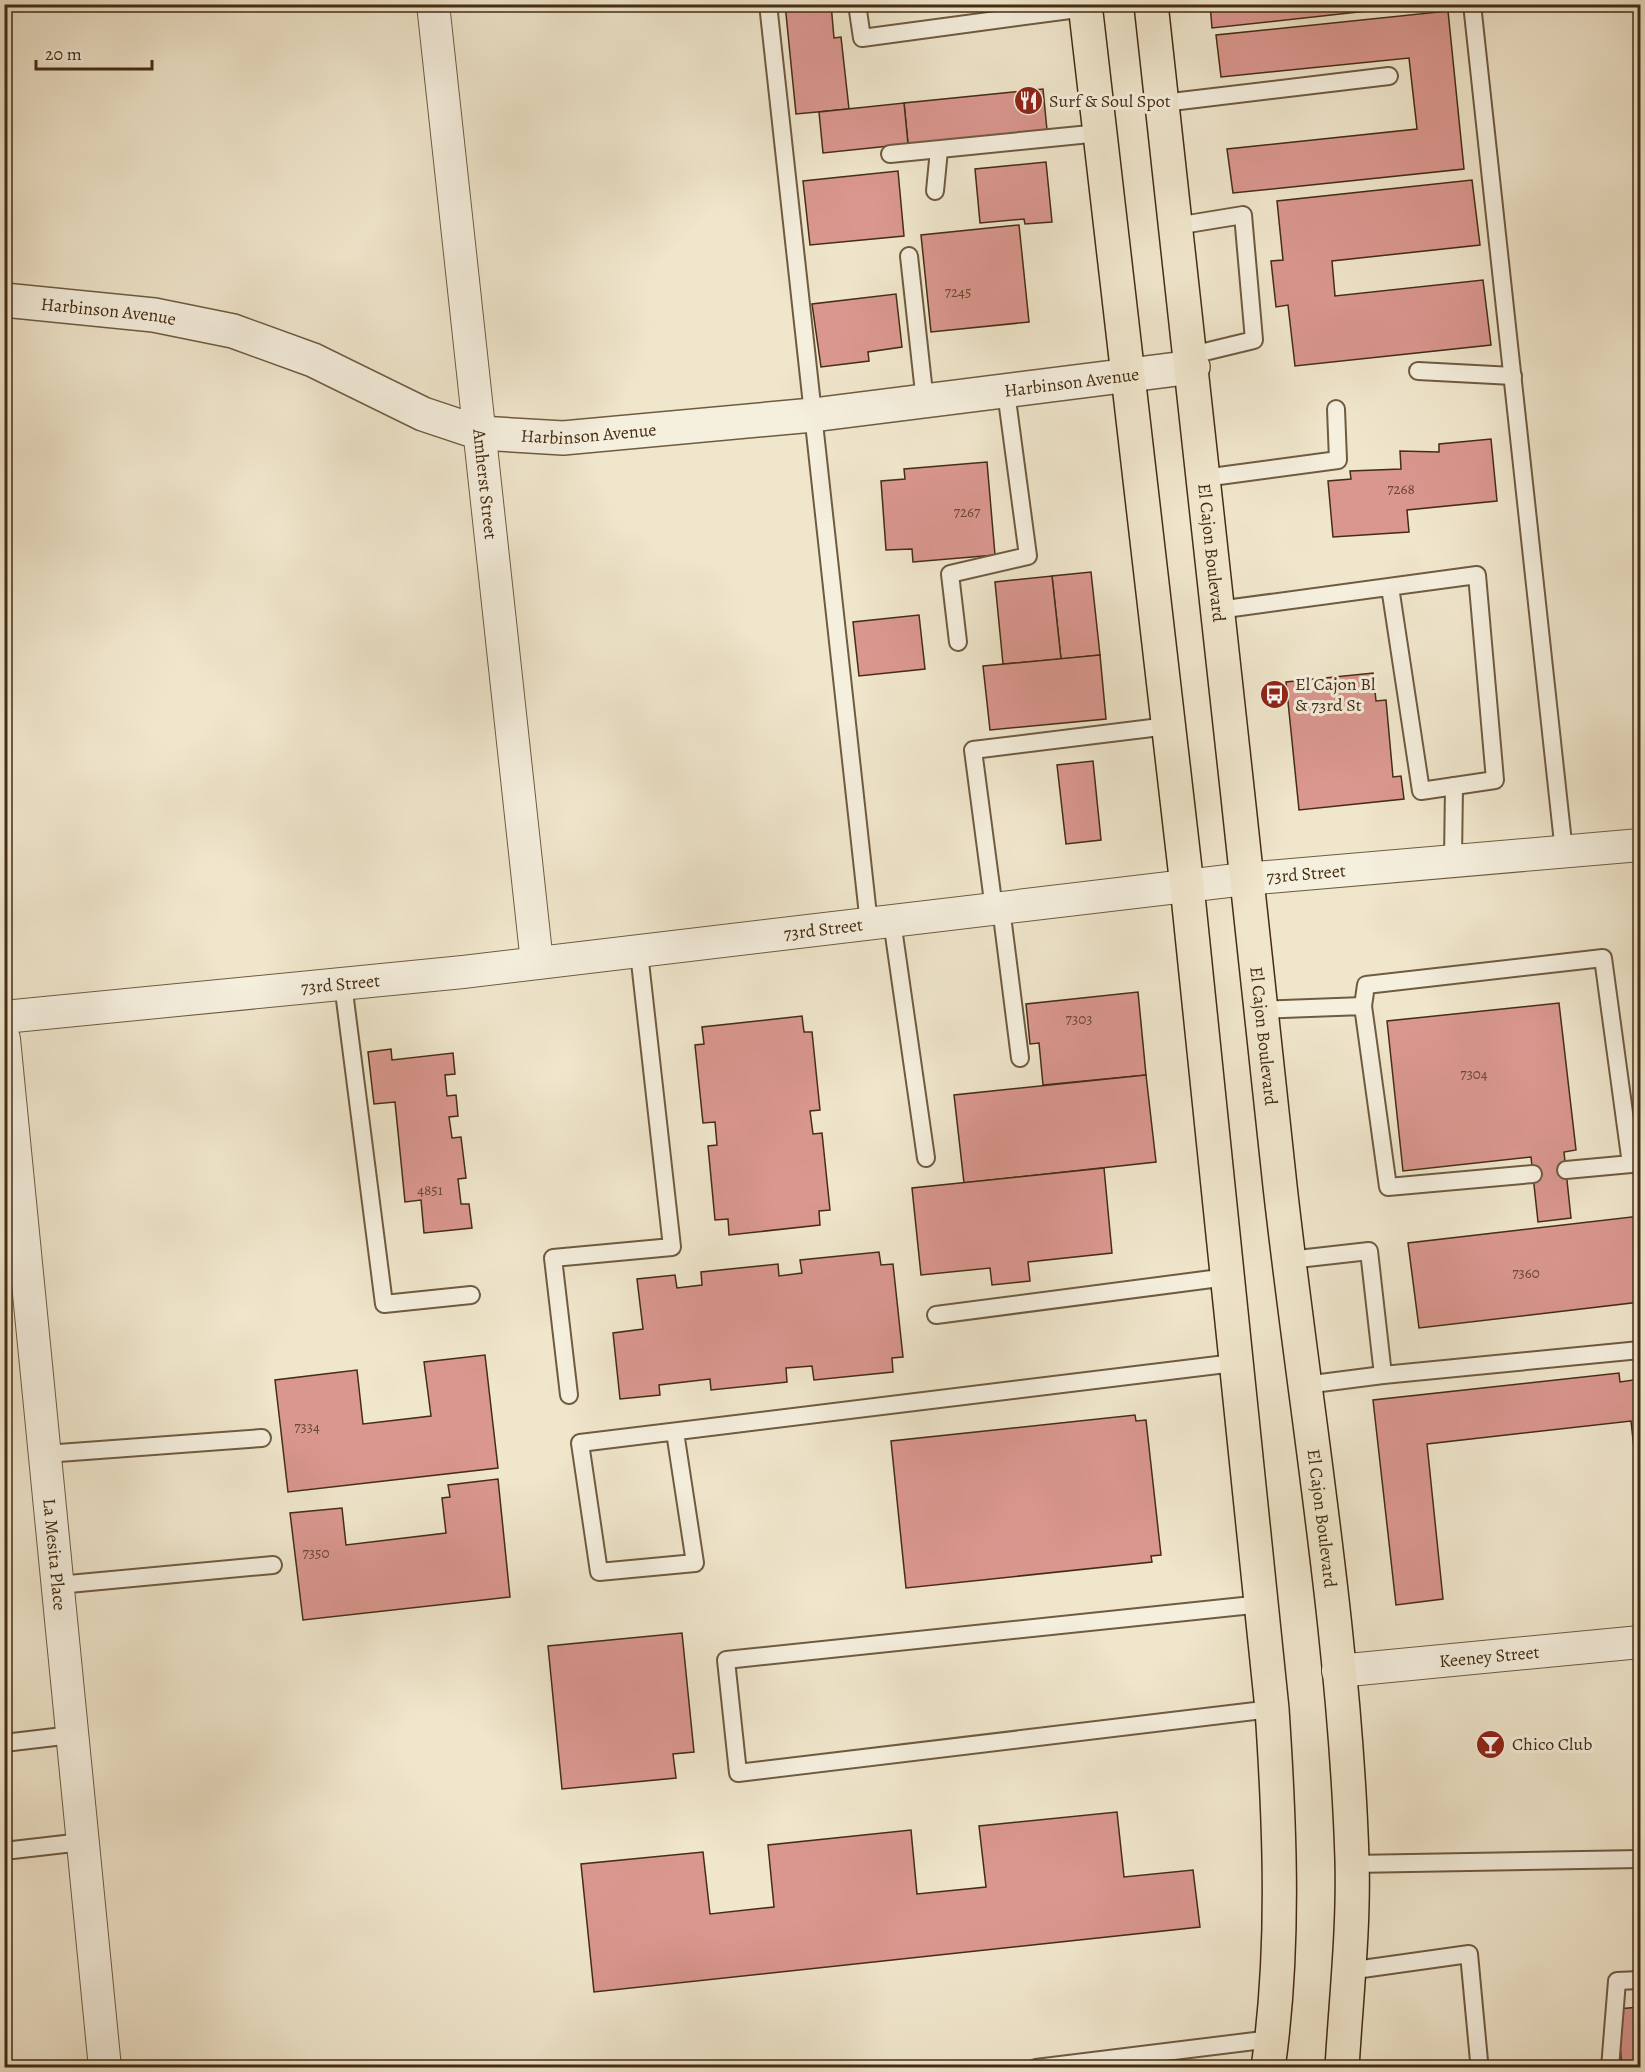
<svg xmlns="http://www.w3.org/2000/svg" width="1645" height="2072" font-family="Alegreya,serif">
  <rect width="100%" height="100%" fill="#f0e6cc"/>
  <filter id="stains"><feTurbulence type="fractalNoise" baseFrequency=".00333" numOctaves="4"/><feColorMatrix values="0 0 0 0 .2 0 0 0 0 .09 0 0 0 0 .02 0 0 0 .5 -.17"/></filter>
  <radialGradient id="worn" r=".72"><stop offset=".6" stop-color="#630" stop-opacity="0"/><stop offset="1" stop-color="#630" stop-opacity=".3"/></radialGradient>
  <!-- building -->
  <g fill="#da978f" stroke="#442d12" stroke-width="1.5">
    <polygon points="785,4 831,4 834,38 841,37 849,109 796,114"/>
    <polygon points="940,4 969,4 940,7"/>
    <polygon points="1210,4 1431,4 1212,28"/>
    <polygon points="1448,11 1464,169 1233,193 1227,149 1417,129 1409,58 1221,77 1216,35"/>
    <polygon points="1043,89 1047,130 908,144 904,103"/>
    <polygon points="904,103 908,144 823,153 819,112"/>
    <polygon points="1046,162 1052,222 1025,224 1024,219 980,223 975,169"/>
    <polygon points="898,171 904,236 810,245 803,181"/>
    <polygon points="1472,180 1480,245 1332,261 1335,296 1483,280 1491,345 1295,366 1288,305 1276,307 1271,261 1283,260 1277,201"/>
    <polygon points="1019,225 1029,322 931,332 921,235"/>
    <polygon points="896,294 902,347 868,352 869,361 821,367 812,304"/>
    <polygon points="1491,439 1497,501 1407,510 1409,532 1333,537 1328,481 1351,479 1350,471 1401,469 1400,451 1439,452 1439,444"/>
    <polygon points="987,462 995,555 913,562 912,549 886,550 881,481 905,479 904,469"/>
    <polygon points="1091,572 1100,655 1061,659 1052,576"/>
    <polygon points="1052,576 1061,659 1003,664 995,582"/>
    <polygon points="919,615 925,669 859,676 853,622"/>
    <polygon points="1100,655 1106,719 990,730 983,666"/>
    <polygon points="1373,673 1376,701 1386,700 1393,777 1401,776 1404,799 1299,810 1286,682"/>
    <polygon points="1093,761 1101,840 1066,844 1057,765"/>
    <polygon points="1138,992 1146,1075 1043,1085 1039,1043 1030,1044 1026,1004"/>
    <polygon points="1559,1003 1576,1150 1564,1152 1571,1218 1538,1222 1531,1157 1403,1171 1387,1021"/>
    <polygon points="802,1016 804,1032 812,1032 820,1110 810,1111 813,1134 822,1133 830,1210 819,1211 820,1225 729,1235 728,1219 715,1220 708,1146 717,1145 715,1122 703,1123 695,1045 704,1044 702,1027"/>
    <polygon points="391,1049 392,1060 453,1053 455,1074 445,1075 447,1096 456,1095 458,1116 449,1117 452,1138 461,1137 466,1178 458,1179 461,1204 469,1204 472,1228 424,1233 421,1200 405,1202 395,1102 374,1104 368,1052"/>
    <polygon points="1146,1075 1156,1162 964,1183 954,1095"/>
    <polygon points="1104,1168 1112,1253 1028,1262 1030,1281 992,1285 990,1268 921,1275 912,1188"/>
    <polygon points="1640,1216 1640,1302 1419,1328 1408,1243"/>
    <polygon points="879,1252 881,1265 893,1264 903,1357 892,1358 893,1372 814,1380 812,1366 786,1368 787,1382 711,1390 710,1379 659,1385 660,1395 620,1399 613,1333 643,1329 637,1279 675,1275 677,1288 702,1285 701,1272 778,1264 779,1276 802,1273 800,1260"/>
    <polygon points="485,1355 498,1468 288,1492 275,1380 357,1370 363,1424 431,1416 424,1362"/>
    <polygon points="1619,1373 1620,1382 1640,1379 1640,1505 1631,1421 1427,1444 1443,1599 1396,1605 1373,1400"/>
    <polygon points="1135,1415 1136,1421 1146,1420 1161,1555 1151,1556 1152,1562 906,1588 891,1441"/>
    <polygon points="498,1479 510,1597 303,1620 290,1513 342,1508 346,1545 446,1533 442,1498 450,1497 448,1485"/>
    <polygon points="682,1633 694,1752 673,1754 676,1778 562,1789 548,1646"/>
    <polygon points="1117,1812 1124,1877 1193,1870 1200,1927 594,1992 581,1864 703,1852 710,1914 774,1907 768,1845 911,1830 917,1894 986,1887 979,1826"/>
    <polygon points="1640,2007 1640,2067 1622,2068 1617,2009"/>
  </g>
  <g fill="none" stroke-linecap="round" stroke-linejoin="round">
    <defs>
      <g id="service">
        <polyline points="768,4 869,924"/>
        <polyline points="857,4 862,38 1085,8"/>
        <polyline points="1472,4 1564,852"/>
        <polyline points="1163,103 1389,76"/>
        <polyline points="890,154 1100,133"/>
        <polyline points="935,191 939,150"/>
        <polyline points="1176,226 1243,215 1254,340 1192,355"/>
        <polyline points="909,256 925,402"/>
        <polyline points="1418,371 1513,376"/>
        <polyline points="1204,478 1338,460 1336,409"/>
        <polyline points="1218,610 1477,575 1495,780 1421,791 1390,587"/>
        <polyline points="958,642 950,574 1028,556 1006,392"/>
        <polyline points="1453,860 1454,786"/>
        <polyline points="1001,908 1020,1058"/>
        <polyline points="994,909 973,750 1168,726"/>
        <polyline points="892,921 926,1158"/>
        <polyline points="343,984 384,1304 471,1295"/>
        <polyline points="1363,1006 1366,985 1603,958 1631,1164 1566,1170"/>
        <polyline points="1260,1010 1363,1006 1388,1187 1533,1174"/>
        <polyline points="1289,1260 1369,1251 1383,1375 1640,1350"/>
        <polyline points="936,1315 1227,1277"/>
        <polyline points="1305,1385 1383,1375"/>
        <polyline points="569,1395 553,1258 672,1247 639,953"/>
        <polyline points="675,1432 695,1563 599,1572 580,1443 1234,1363"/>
        <polyline points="45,1454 262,1438"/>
        <polyline points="58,1585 273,1565"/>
        <polyline points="1262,1604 726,1660 738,1773 1272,1709"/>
        <polyline points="4,1743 72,1735"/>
        <polyline points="4,1851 82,1842"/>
        <polyline points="1352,1864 1640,1859"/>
        <polyline points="1348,1971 1469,1954 1479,2061"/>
        <polyline points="1036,2068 1271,2039"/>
        <polyline points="1610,2068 1617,1981 1640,1980"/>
      </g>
      <g id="minor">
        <path id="s1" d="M433 4 537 963"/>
        <path id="s2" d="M4 1017 463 972 1245 879 1640 845"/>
        <path id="s3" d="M4 1039 105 2068"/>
        <path id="s4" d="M1338 1671 1640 1642"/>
      </g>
      <g id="tertiary">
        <path id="s5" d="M4 300 154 315 233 331 313 360 423 414 480 433 563 438 813 415 1193 367"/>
      </g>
      <g id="primary">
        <path d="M1085 4 1187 886 1272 1709C1280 1828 1285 1949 1268 2068"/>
        <path id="s6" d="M1151 4C1196 398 1237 792 1280 1186 1305 1409 1345 1635 1352 1859 1354 1928 1346 1999 1342 2068"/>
      </g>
    </defs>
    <!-- service casing -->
    <use href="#service" stroke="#6f5b40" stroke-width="20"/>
    <!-- minor casing -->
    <use href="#minor" stroke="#6f5b40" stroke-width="34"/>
    <!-- tertiary casing -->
    <use href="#tertiary" stroke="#6f5b40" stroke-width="36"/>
    <!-- primary casing -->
    <use href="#primary" stroke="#442d12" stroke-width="36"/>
    <!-- service -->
    <use href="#service" stroke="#f5efde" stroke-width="16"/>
    <!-- minor -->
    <use href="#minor" stroke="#f5efde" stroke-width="32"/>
    <!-- tertiary -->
    <use href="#tertiary" stroke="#f5efde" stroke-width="33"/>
    <!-- primary -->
    <use href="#primary" stroke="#f0e6cc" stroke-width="33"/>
  </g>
  <!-- icons -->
  <defs>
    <symbol id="restaurant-disc" viewBox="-11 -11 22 22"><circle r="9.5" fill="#8f2418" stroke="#f5efde"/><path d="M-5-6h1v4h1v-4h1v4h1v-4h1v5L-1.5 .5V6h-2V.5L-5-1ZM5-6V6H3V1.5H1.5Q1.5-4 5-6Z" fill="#fff"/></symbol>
    <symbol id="bus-disc" viewBox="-11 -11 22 22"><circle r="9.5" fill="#8f2418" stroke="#f5efde"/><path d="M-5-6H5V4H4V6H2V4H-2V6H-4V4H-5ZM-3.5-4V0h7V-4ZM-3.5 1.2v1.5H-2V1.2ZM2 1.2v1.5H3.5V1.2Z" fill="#fff"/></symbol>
    <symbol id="bar-disc" viewBox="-11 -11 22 22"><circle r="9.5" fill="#8f2418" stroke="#f5efde"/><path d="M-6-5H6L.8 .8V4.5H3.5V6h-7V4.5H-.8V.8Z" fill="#fff"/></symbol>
  </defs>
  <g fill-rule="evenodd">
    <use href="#restaurant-disc" x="1012" y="84" width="33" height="33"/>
    <use href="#bus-disc" x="1258" y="678" width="33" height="33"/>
    <use href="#bar-disc" x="1474" y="1728" width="33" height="33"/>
  </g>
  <g text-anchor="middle" stroke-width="6" stroke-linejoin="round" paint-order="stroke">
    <!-- number labels -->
    <g font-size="15" fill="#6a4831">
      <text x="958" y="297">7245</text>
      <text x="1401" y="494">7268</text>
      <text x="967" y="517">7267</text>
      <text x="1079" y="1024">7303</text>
      <text x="1474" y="1079">7304</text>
      <text x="430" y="1195">4851</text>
      <text x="1526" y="1278">7360</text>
      <text x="307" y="1432">7334</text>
      <text x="316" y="1558">7350</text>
    </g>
    <!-- poi labels -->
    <g font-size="18" fill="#442d12" stroke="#f5efde" text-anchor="start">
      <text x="1049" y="107">Surf &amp; Soul Spot</text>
      <text x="1295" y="690">El Cajon Bl<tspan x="1295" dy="21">&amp; 73rd St</tspan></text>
      <text x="1512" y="1750">Chico Club</text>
    </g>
    <!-- street labels -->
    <g font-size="18" fill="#442d12" stroke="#f5efde">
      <text dy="6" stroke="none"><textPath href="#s5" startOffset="105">Harbinson Avenue</textPath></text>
      <text dy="6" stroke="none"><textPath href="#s5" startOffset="1094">Harbinson Avenue</textPath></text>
      <text dy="6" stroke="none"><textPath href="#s5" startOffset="608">Harbinson Avenue</textPath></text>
      <text dy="6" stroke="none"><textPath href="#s1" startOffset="483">Amherst Street</textPath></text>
      <text dy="6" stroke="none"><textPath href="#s6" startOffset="552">El Cajon Boulevard</textPath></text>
      <text dy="6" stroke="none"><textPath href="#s2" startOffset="1310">73rd Street</textPath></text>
      <text dy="6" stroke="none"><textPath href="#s2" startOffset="824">73rd Street</textPath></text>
      <text dy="6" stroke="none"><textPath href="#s2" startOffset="338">73rd Street</textPath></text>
      <text dy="6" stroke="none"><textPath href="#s6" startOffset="1038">El Cajon Boulevard</textPath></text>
      <text dy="6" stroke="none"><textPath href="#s6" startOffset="1524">El Cajon Boulevard</textPath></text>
      <text dy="6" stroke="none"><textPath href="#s3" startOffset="518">La Mesita Place</textPath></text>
      <text dy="6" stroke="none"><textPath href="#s4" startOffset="152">Keeney Street</textPath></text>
    </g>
  </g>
  <!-- margin -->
  <rect width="1645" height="2072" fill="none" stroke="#f0e6cc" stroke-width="24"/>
  <rect x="6" y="6" width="1633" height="2060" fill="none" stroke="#442d12" stroke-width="3"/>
  <rect x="12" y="12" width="1621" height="2048" fill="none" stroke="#442d12" stroke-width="1.5"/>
  <!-- scale -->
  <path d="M36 60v9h116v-9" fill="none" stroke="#442d12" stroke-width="3"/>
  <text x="45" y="60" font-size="18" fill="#442d12" stroke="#f5efde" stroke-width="4.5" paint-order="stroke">20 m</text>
  <rect width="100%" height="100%" filter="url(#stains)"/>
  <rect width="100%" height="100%" fill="url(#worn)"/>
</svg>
